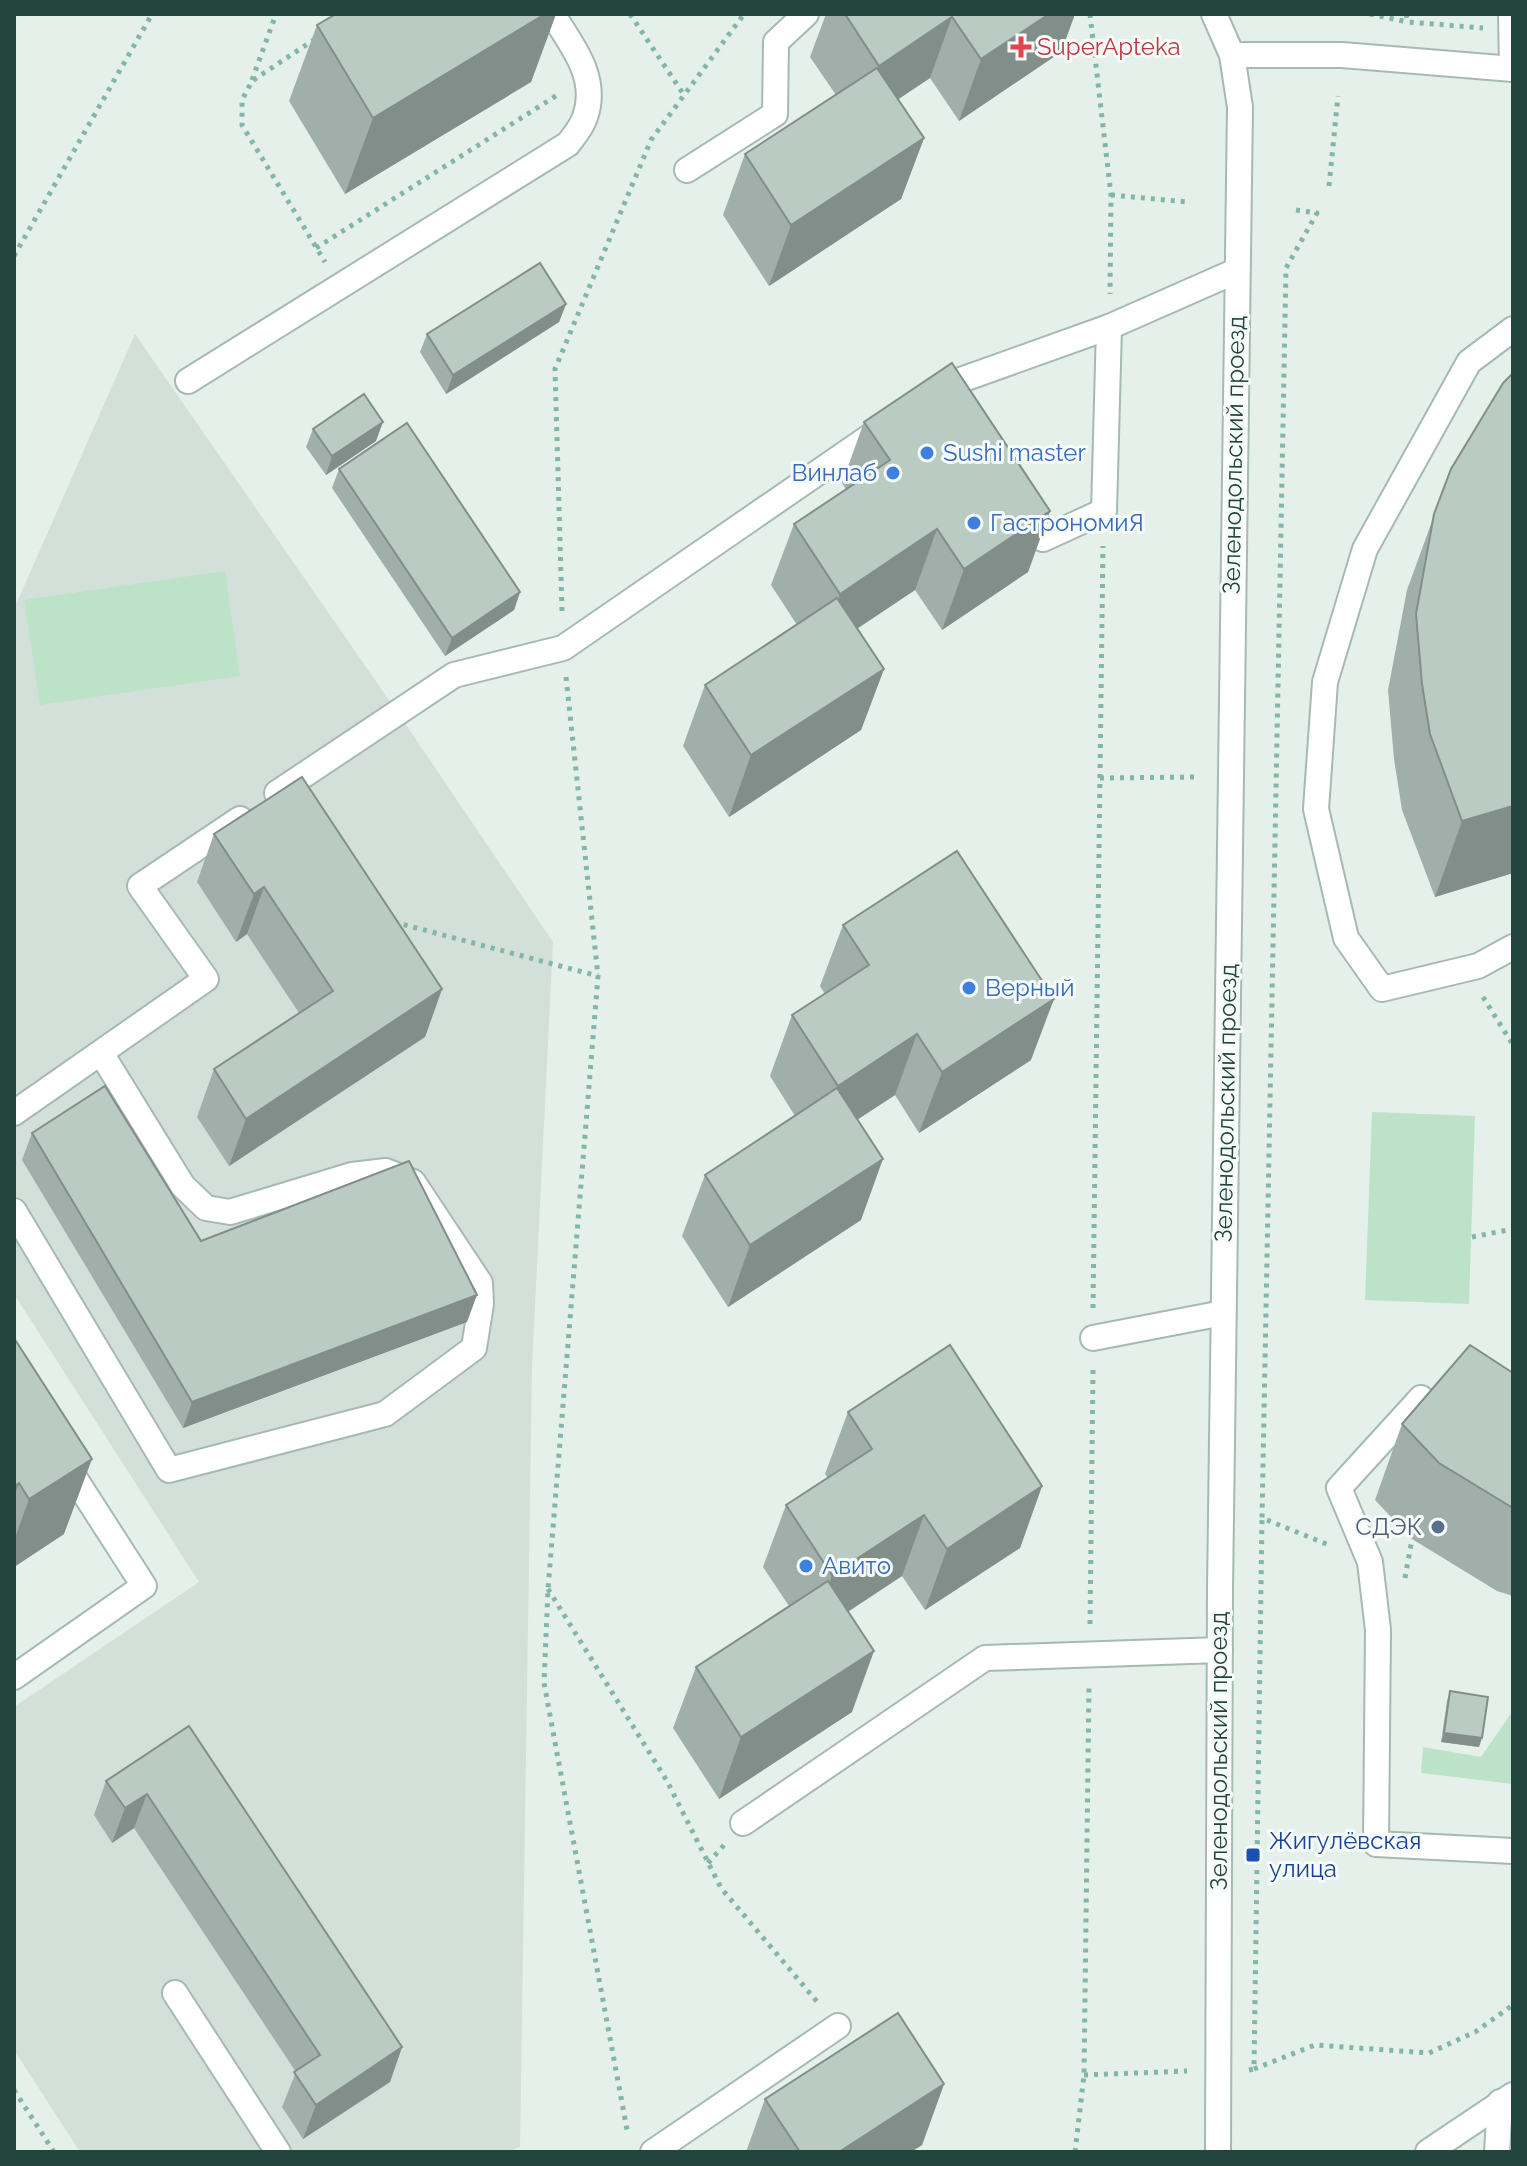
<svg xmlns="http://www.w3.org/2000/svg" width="1527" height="2166" font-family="Raleway,sans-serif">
  <rect width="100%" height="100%" fill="#e5f0eb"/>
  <!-- built -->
  <polygon fill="#d3e0da" points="135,334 398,713 553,942 532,1367 520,2147 506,2152 80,2152 14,2050 14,1707 199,1582 14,1294 14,609"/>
  <!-- green -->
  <g fill="#bce2c8">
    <polygon points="225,571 240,676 40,705 24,600"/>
    <polygon points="1372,1112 1475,1116 1469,1304 1365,1300"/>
    <polygon points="1513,1714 1513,1784 1421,1773 1423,1747 1481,1757 1510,1715"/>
  </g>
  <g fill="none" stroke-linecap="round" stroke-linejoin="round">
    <defs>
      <g id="minor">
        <polyline points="1214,14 1232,55 1240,107 1220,1590 1218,2152"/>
        <polyline points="1511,14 1512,69"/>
        <polyline points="1232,55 1342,55 1513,69"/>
        <polyline points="687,170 775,114 776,42 806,14"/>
        <polyline points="1513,329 1469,362 1365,549 1325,682 1316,809 1346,938 1382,989 1478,966 1513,947"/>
        <path d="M188 381 568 144C574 136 582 127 585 117 599 78 572 45 552 14"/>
        <polyline points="935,393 944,386 1109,327 1236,271"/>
        <polyline points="1024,509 1043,539 1104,511 1109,327"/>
        <polyline points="277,793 454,675 563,648 881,429"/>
        <polyline points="14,1113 206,979 140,886 240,819"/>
        <polyline points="14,1211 169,1470 385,1414 474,1348 481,1304 480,1283 413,1182 386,1171 352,1175 230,1212 206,1208 183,1186 101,1053"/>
        <polyline points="1093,1338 1223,1313"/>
        <polyline points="1421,1398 1339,1488 1370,1562 1378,1630 1376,1844 1513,1851"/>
        <polyline points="14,1677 144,1586 63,1460"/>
        <polyline points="743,1823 985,1658 1220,1650"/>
        <polyline points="175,1993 278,2152"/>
        <polyline points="653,2152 838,2026"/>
        <polyline points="1428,2152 1513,2095"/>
        <polyline points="1497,2152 1500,2102"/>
      </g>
    </defs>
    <!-- minor casing -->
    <use href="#minor" stroke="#a6b9b3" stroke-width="28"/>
    <!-- path -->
    <g stroke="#82b6a8" stroke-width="5" stroke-dasharray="4 6" stroke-linecap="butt">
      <polyline points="630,14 684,95"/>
      <polyline points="1090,14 1111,195 1110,294"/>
      <polyline points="1370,14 1408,22"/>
      <polyline points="1406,14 1408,22 1483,28"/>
      <polyline points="315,39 252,81 242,100 242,125 325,262"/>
      <polyline points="252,80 276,14"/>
      <polyline points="1329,186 1338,96"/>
      <polyline points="1111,195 1188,202"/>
      <polyline points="1296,210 1317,213 1286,268 1262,1518 1329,1545"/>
      <polyline points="316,248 559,94"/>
      <polyline points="14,256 152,14"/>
      <polyline points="562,611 555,369 651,140 744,14"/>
      <polyline points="566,677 598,976 548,1589 544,1683 628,2135"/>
      <polyline points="1100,778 1200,777"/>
      <polyline points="394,922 598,976"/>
      <polyline points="1483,997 1513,1045"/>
      <polyline points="1472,1237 1513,1229"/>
      <polyline points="1093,1308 1103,546"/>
      <polyline points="1405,1578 1412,1539"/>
      <polyline points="548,1589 667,1781 721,1888 819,2004"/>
      <polyline points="1090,1624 1093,1370"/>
      <polyline points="708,1863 724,1845"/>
      <polyline points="1254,2069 1315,2045 1429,2053 1475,2032 1513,2005"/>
      <polyline points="1249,2070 1254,2069 1262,1518"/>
      <polyline points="1084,2075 1187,2071"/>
      <polyline points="14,2090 54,2152"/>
      <polyline points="1075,2152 1084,2075 1089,1686"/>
    </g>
    <!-- minor -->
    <use href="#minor" stroke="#fff" stroke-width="24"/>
  </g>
  <!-- wall -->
  <g fill="#a0afa9">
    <polygon points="336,14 556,14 531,82 345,194 289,101 317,25"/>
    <polygon points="826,14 1075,14 1061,52 959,121 930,78 898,99 924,138 901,199 769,286 723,215 745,154 836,95 810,57"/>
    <polygon points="566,304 559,322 446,394 420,352 427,334"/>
    <polygon points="1513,373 1513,873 1435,897 1402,810 1394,759 1388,690 1407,590 1451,469"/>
    <polygon points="864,422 1050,511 1028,572 942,630 915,590 857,629 884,669 861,730 729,817 683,746 705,685 797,625 771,585 794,524 846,489 842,483"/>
    <polygon points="313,429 376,441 326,475 306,447"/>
    <polygon points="339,469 520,592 514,610 445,656 332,488"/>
    <polygon points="214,834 442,989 425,1037 229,1166 197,1117 214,1069 299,1013 247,934 236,942 197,882"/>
    <polygon points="843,925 1031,1060 919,1133 895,1095 857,1120 861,1220 728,1307 682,1236 705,1175 795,1116 770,1076 792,1015 825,994 820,986"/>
    <polygon points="32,1133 201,1241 467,1322 183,1428 22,1160"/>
    <polygon points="14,1338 64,1534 14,1567"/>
    <polygon points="1513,1373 1513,1596 1497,1591 1412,1539 1375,1500 1402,1424"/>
    <polygon points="848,1412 1042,1486 1020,1548 925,1610 902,1576 848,1611 852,1712 719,1799 673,1728 696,1667 789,1606 763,1567 786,1505 828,1478 825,1474"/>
    <polygon points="1450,1691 1479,1747 1441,1742 1447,1701"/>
    <polygon points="189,1726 402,2047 390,2082 303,2139 282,2107 296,2072 134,1828 112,1843 94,1815 106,1781"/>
    <polygon points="944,2084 922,2145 911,2152 746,2152 765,2099"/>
  </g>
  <!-- shaded-wall -->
  <g fill="#828e89">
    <polygon points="545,14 556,14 531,82 345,194 373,118"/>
    <polygon points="1049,14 1075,14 1061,52 959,121 981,59"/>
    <polygon points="952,17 930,78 857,127 879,66"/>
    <polygon points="924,138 901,199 769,286 791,225"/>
    <polygon points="566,304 559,322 446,394 453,375"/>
    <polygon points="383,422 376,441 326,475 332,456"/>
    <polygon points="1050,511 1028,572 942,630 964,569"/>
    <polygon points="937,529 915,590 817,655 840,594"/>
    <polygon points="520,592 514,610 445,656 452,638"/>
    <polygon points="884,669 861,730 729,817 751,755"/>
    <polygon points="1513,806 1513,873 1435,897 1462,821"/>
    <polygon points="264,887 247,934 236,942 254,894"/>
    <polygon points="442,989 425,1037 229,1166 246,1119"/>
    <polygon points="1054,999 1031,1060 919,1133 942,1072"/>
    <polygon points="917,1034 895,1095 815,1147 838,1086"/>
    <polygon points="883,1159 861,1220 728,1307 750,1245"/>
    <polygon points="477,1295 467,1322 183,1428 192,1402"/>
    <polygon points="92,1459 64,1534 14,1567 14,1541 29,1499"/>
    <polygon points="19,1483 14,1497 14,1487"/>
    <polygon points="1042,1486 1020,1548 925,1610 947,1549"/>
    <polygon points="924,1515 902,1576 810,1637 832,1575"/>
    <polygon points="874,1651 852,1712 719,1799 741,1737"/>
    <polygon points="1444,1733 1482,1738 1479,1747 1441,1742"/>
    <polygon points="147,1794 134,1828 112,1843 125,1808"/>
    <polygon points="402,2047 390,2082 303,2139 316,2105"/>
    <polygon points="944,2084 922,2145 911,2152 839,2152"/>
  </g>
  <!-- building -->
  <g fill="#bacbc4" stroke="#828e89" stroke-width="2">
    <polygon points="336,14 545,14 373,118 317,25"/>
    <polygon points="845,14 1049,14 981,59 952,17 879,66"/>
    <polygon points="877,68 924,138 791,225 745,154"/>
    <polygon points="540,263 566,304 453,375 427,334"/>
    <polygon points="952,363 1050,511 964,569 937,529 840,594 794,524 890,460 864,422"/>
    <polygon points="1513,373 1513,806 1462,821 1430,734 1422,684 1416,614 1434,514 1451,469 1503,383"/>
    <polygon points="364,394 383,422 332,456 313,429"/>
    <polygon points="407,423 520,592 452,638 339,469"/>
    <polygon points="837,598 884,669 751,755 705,685"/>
    <polygon points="302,777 442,989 246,1119 214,1069 333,991 264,887 254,894 214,834"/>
    <polygon points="957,851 1054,999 942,1072 917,1034 838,1086 792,1015 869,965 843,925"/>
    <polygon points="105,1086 201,1241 409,1161 477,1295 192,1402 32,1133"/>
    <polygon points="837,1088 883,1159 750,1245 705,1175"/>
    <polygon points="14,1338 92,1459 29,1499 19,1483 14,1487"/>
    <polygon points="950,1345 1042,1486 947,1549 924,1515 832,1575 786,1505 872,1449 848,1412"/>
    <polygon points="1470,1345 1513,1373 1513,1508 1439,1463 1402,1424"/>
    <polygon points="828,1581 874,1651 741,1737 696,1667"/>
    <polygon points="1450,1691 1488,1697 1482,1738 1444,1733"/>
    <polygon points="189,1726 402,2047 316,2105 294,2072 320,2055 147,1794 125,1808 106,1781"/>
    <polygon points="898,2013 944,2084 839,2152 800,2152 765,2099"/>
  </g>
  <!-- markers -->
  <path fill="#e0444e" stroke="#f6fbf9" stroke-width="3" d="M1017 35h8v8h8v8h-8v8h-8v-8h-8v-8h8z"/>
  <g fill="#3f7fe0" stroke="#f6fbf9" stroke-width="3">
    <circle cx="927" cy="453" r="8"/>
    <circle cx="893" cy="473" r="8"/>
    <circle cx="974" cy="523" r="8"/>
    <circle cx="969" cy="988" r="8"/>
    <circle cx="806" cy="1566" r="8"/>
  </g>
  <circle fill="#5c6f8a" stroke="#f6fbf9" stroke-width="3" cx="1438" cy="1527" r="8"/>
  <rect fill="#1a4fb4" stroke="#f6fbf9" stroke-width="3" x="1245" y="1847" width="16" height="16" rx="4"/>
  <g text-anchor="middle" stroke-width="6" stroke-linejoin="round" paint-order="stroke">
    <!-- health labels -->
    <g font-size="24" fill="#be3a42" stroke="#f6fbf9" text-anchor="start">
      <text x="1037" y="55">SuperApteka</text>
    </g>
    <!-- shop labels -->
    <g font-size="24" fill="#366cbe" stroke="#f6fbf9" text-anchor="start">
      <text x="943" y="461">Sushi master</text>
      <text x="877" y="481" text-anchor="end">Винлаб</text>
      <text x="990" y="531">ГастрономиЯ</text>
      <text x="985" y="996">Верный</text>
      <text x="822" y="1574">Авито</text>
    </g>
    <!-- street labels -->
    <g font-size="24" fill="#21443c" stroke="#f6fbf9">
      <text transform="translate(1234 455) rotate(-89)" y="8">Зеленодольский проезд</text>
      <text transform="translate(1226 1103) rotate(-89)" y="8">Зеленодольский проезд</text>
      <text transform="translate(1219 1751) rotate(-90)" y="8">Зеленодольский проезд</text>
    </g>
    <!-- service labels -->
    <g font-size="24" fill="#4e5e75" stroke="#f6fbf9" text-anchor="end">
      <text x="1422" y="1535">СДЭК</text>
    </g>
    <!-- transit labels -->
    <g font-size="24" fill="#164399" stroke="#f6fbf9" text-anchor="start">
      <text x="1269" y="1849">Жигулёвская<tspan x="1269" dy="28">улица</tspan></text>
    </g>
  </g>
  <!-- border -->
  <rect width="1527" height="2166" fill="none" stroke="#21443c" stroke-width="32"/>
</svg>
